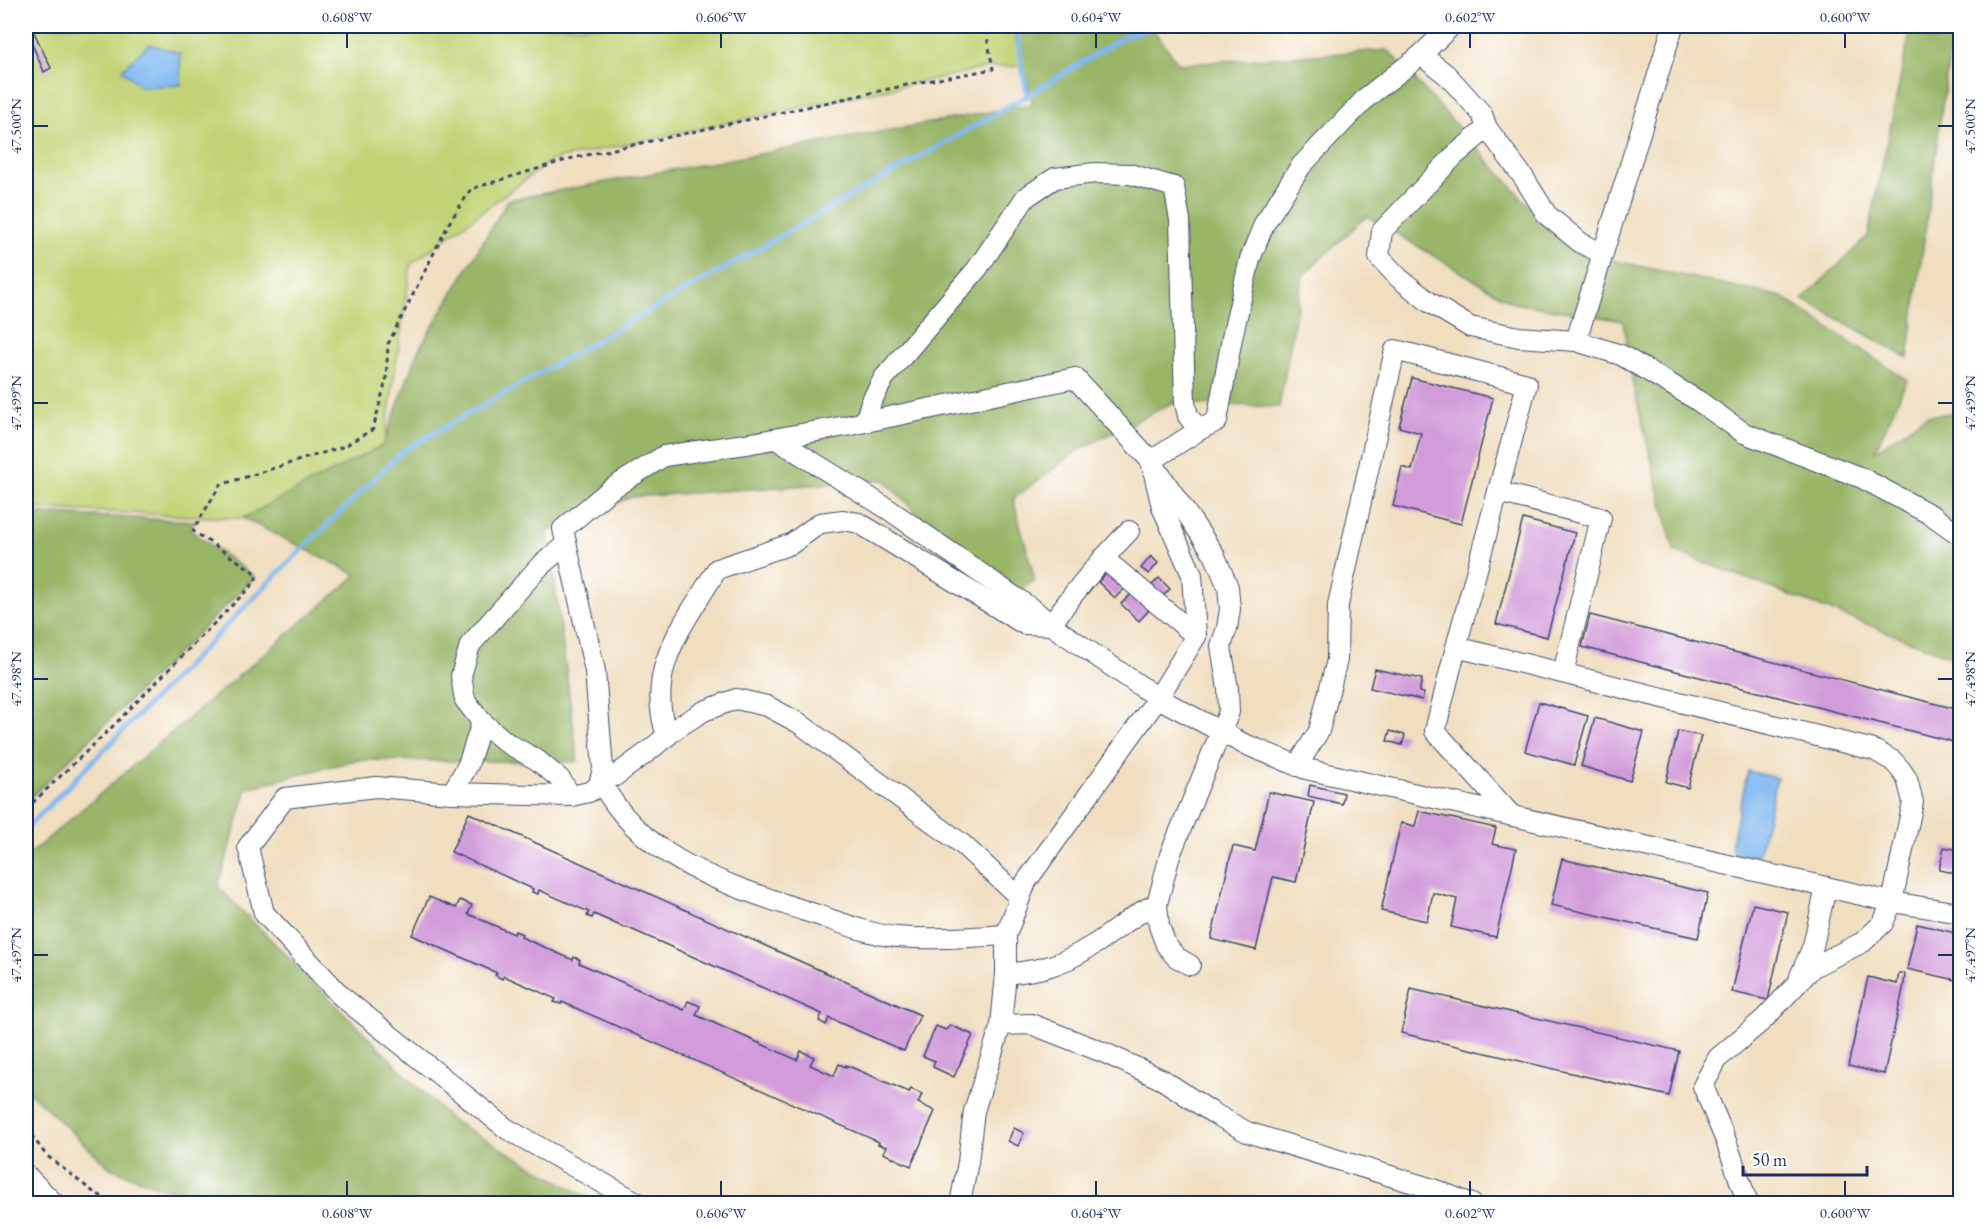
<svg xmlns="http://www.w3.org/2000/svg" width="1986" height="1229" font-family="'EB Garamond',serif">
  <rect width="100%" height="100%" fill="#fff"/>
  <filter id="ink" filterUnits="userSpaceOnUse"><feTurbulence type="fractalNoise" baseFrequency=".0167" numOctaves="2"/><feDisplacementMap in="SourceGraphic" scale="12" xChannelSelector="R" yChannelSelector="G"/><feConvolveMatrix kernelMatrix="1 2 1 2 8 2 1 2 1" color-interpolation-filters="sRGB"/></filter>
  <filter id="wash" filterUnits="userSpaceOnUse"><feTurbulence type="fractalNoise" baseFrequency=".008" numOctaves="4" result="noise"/><feDisplacementMap in="SourceGraphic" scale="24" xChannelSelector="R" yChannelSelector="G"/><feGaussianBlur stdDeviation="1.35" result="paint"/><feColorMatrix in="noise" values="0 0 0 0 0 0 0 0 0 0 0 0 0 0 0 0 0 1.4 0 .05"/><feComposite in="paint" operator="in"/></filter>
  <g filter="url(#wash)">
    <rect width="100%" height="100%" fill="#f0debf"/>
    <!-- green -->
    <polygon fill="#c2d376" stroke="#6e816a" stroke-width="1.5" points="26,26 1020,26 1028,66 991,67 552,160 411,264 378,486 375,525 26,508"/>
    <!-- forest -->
    <g fill="#99b567" stroke="#5a7262" stroke-width="1.5">
      <polygon points="1012,26 1150,26 1179,64 1388,50 1570,251 1782,297 1907,380 1875,451 1926,416 1960,412 1960,660 1674,551 1633,385 1623,321 1513,303 1367,216 1303,275 1279,407 1172,403 1082,448 1013,499 1035,580 1005,602 884,480 632,497 548,531 578,762 356,760 247,788 218,887 450,1119 597,1203 202,1203 110,1168 26,1089 26,857 357,575 243,518 383,445 418,351 508,200 1033,104"/>
      <polygon points="1911,26 1953,26 1908,358 1803,299 1868,236"/>
      <polygon points="26,513 195,521 190,530 255,577 26,802"/>
    </g>
    <!-- water -->
    <g fill="#7fb8f0" stroke="#4d74a7" stroke-width="1.5">
      <polygon points="149,44 180,53 181,85 142,87 122,70"/>
      <polygon points="1748,771 1777,778 1759,853 1754,857 1734,853 1731,846"/>
    </g>
    <g fill="none" stroke-linecap="round" stroke-linejoin="round">
      <!-- stream -->
      <g stroke="#7fb8f0" stroke-width="5">
        <polyline points="1027,96 1125,36 1158,26"/>
        <polyline points="26,829 288,563 403,451 1027,96 1016,26"/>
      </g>
    </g>
    <g id="blocks">
      <!-- building -->
      <g fill="#d29bda">
        <polygon points="26,26 31,26 51,68 44,72 26,30"/>
        <polygon points="1412,378 1493,398 1461,524 1393,506 1402,467 1412,470 1421,433 1399,427"/>
        <polygon points="1523,519 1575,533 1547,637 1496,624"/>
        <polygon points="1151,556 1158,563 1149,574 1141,568"/>
        <polygon points="1108,571 1125,588 1115,598 1098,582"/>
        <polygon points="1159,578 1170,589 1163,596 1152,585"/>
        <polygon points="1131,594 1149,610 1139,621 1121,604"/>
        <polygon points="1590,615 1960,710 1954,742 1582,647"/>
        <polygon points="1375,669 1422,679 1419,692 1424,693 1422,700 1370,688"/>
        <polygon points="1539,702 1588,716 1574,765 1525,751"/>
        <polygon points="1595,718 1644,732 1630,781 1581,766"/>
        <polygon points="1390,731 1405,735 1402,745 1387,741"/>
        <polygon points="1678,731 1701,736 1688,788 1666,782"/>
        <polygon points="1310,785 1344,793 1342,804 1308,796"/>
        <polygon points="1269,792 1314,802 1296,882 1273,877 1256,950 1211,939 1233,846 1255,851"/>
        <polygon points="1419,811 1496,828 1492,844 1516,849 1496,937 1451,927 1457,899 1433,893 1427,921 1381,911 1401,823 1415,826"/>
        <polygon points="469,813 920,1015 904,1051 829,1018 826,1025 819,1021 822,1014 626,927 625,928 594,914 592,918 587,916 589,912 539,890 538,894 532,892 533,889 451,852"/>
        <polygon points="1944,847 1960,850 1960,874 1939,870"/>
        <polygon points="1562,859 1708,893 1698,938 1551,905"/>
        <polygon points="429,897 456,908 460,900 472,905 468,914 514,934 515,931 522,934 521,937 573,960 574,957 580,960 579,963 684,1010 688,1001 700,1006 696,1015 797,1060 801,1051 814,1057 810,1065 834,1076 839,1064 846,1067 846,1065 909,1092 911,1089 922,1094 918,1103 935,1111 911,1166 883,1153 886,1147 878,1144 879,1142 562,1002 561,1004 554,1002 556,999 504,976 502,979 495,975 497,973 412,935"/>
        <polygon points="1753,904 1788,912 1768,1000 1732,992"/>
        <polygon points="1917,924 1960,934 1960,981 1907,969"/>
        <polygon points="1899,973 1905,974 1904,985 1884,1074 1848,1066 1868,977 1897,984"/>
        <polygon points="1411,989 1679,1051 1669,1096 1401,1033"/>
        <polygon points="950,1025 973,1035 954,1077 933,1067 935,1061 923,1056 936,1026 946,1030"/>
        <polygon points="1014,1128 1024,1133 1018,1146 1008,1141"/>
      </g>
    </g>
  </g>
  <g filter="url(#ink)">
    <use href="#blocks" fill-opacity="0" stroke="#3b496d" stroke-width="1.5"/>
    <g fill="none" stroke-linecap="round" stroke-linejoin="round">
      <defs>
        <g id="minor">
          <polyline points="1421,55 1447,75 1482,114 1487,128 1524,178 1547,215 1581,243 1603,254"/>
          <polyline points="1487,128 1454,156 1382,231 1379,257 1399,278 1429,302 1470,327 1519,337 1576,341 1621,355 1697,400 1744,433 1862,478 1933,516 1960,535"/>
          <polyline points="1576,341 1673,26"/>
          <polyline points="865,422 871,402 884,378 977,269 1026,197 1055,178 1095,173 1130,174 1174,187 1180,220 1185,403 1188,416 1199,430"/>
          <polyline points="776,439 888,509 1035,611 1051,625"/>
          <polyline points="1498,492 1601,518 1563,673"/>
          <polyline points="566,544 539,567 470,645 461,676 465,700 482,722 507,743 537,760 560,779 571,796"/>
          <polyline points="1103,558 1196,636"/>
          <path d="M667 736C644 668 684 625 717 569L791 544 820 523 843 520 859 523 1024 624 1051 625"/>
          <polyline points="1297,766 1319,731 1337,660 1338,605 1395,350 1527,384 1456,647"/>
          <polyline points="452,793 468,765 482,722"/>
          <path d="M1006 935C970 937 933 940 897 937 866 934 835 920 805 911 726 884 641 860 600 780L615 776 646 753 678 727 704 711 736 699 767 706 799 723 962 844 1019 897"/>
          <polyline points="1190,965 1176,957 1166,945 1159,926 1157,904 1170,855 1229,712 1228,689 1221,646 1227,628 1230,609 1228,587 1214,554 1151,461 1199,430 1217,421 1232,338 1250,259 1264,224 1301,166 1367,97 1421,55 1451,26"/>
          <path d="M1006 974C1041 970 1060 966 1090 947 1113 934 1132 914 1157 904"/>
          <polyline points="1800,976 1813,946 1826,887"/>
          <polyline points="1001,1025 1006,974 1006,935 1026,882 1158,698 1242,743 1306,769 1892,902 1913,802 1907,779 1901,770 1893,761 1874,750 1456,647 1435,731 1512,816"/>
          <polyline points="26,1175 55,1204"/>
          <path d="M640 1204 507 1129 341 996 264 913 248 847 285 798 376 787 452 793 571 796 589 792 599 786 603 768 595 671 563 529 611 489 664 456 752 443 851 425 1075 378 1151 461 1162 507 1192 575 1196 636 1158 698 1051 625C1074 591 1100 561 1129 531"/>
          <polyline points="960,1204 968,1162 974,1111 1001,1025 1031,1024 1105,1053 1163,1080 1213,1113 1247,1132 1433,1189 1472,1204"/>
          <polyline points="1748,1204 1726,1141 1703,1086 1718,1058 1763,1020 1813,967 1863,942 1883,923 1892,902 1960,913"/>
        </g>
      </defs>
      <!-- minor casing -->
      <use href="#minor" stroke="#3b496d" stroke-width="22"/>
      <!-- path -->
      <g stroke="#3b496d" stroke-width="3" stroke-dasharray="4.5 4.5" stroke-linecap="butt">
        <polyline points="26,809 110,729 256,581 256,573 193,531 220,485 345,446 373,429 386,380 388,344 449,223 471,189 573,158 916,83 993,69 985,26"/>
        <polyline points="26,1128 46,1155 92,1191 115,1204"/>
      </g>
      <!-- minor -->
      <use href="#minor" stroke="#fff" stroke-width="20"/>
    </g>
  </g>
  <!-- ticks -->
  <path fill="none" stroke="#1b2f5e" stroke-width="2" d="M347 33V48M721 33V48M1096 33V48M1470 33V48M1845 33V48M33 126H48M1938 126H1953M33 403H48M1938 403H1953M33 679H48M1938 679H1953M33 955H48M1938 955H1953M347 1181V1196M721 1181V1196M1096 1181V1196M1470 1181V1196M1845 1181V1196"/>
  <!-- margin -->
  <rect width="1986" height="1229" fill="none" stroke="#fff" stroke-width="66"/>
  <!-- scale -->
  <path d="M1743 1166v9h124v-9" fill="none" stroke="#1b2f5e" stroke-width="3"/>
  <text x="1752" y="1166" font-size="18" fill="#1b2f5e" stroke="#ffffff" stroke-width="4.5" paint-order="stroke">50 m</text>
  <rect x="33" y="33" width="1920" height="1163" fill="none" stroke="#1b2f5e" stroke-width="2"/>
  <g font-size="15" text-anchor="middle" fill="#1b2f5e">
    <text x="347" y="22">0.608°W</text>
    <text x="721" y="22">0.606°W</text>
    <text x="1096" y="22">0.604°W</text>
    <text x="1470" y="22">0.602°W</text>
    <text x="1845" y="22">0.600°W</text>
    <text transform="translate(16 126) rotate(-90)" y="5">47.500°N</text>
    <text transform="translate(1970 126) rotate(-90)" y="5">47.500°N</text>
    <text transform="translate(16 403) rotate(-90)" y="5">47.499°N</text>
    <text transform="translate(1970 403) rotate(-90)" y="5">47.499°N</text>
    <text transform="translate(16 679) rotate(-90)" y="5">47.498°N</text>
    <text transform="translate(1970 679) rotate(-90)" y="5">47.498°N</text>
    <text transform="translate(16 955) rotate(-90)" y="5">47.497°N</text>
    <text transform="translate(1970 955) rotate(-90)" y="5">47.497°N</text>
    <text x="347" y="1218">0.608°W</text>
    <text x="721" y="1218">0.606°W</text>
    <text x="1096" y="1218">0.604°W</text>
    <text x="1470" y="1218">0.602°W</text>
    <text x="1845" y="1218">0.600°W</text>
  </g>
</svg>
